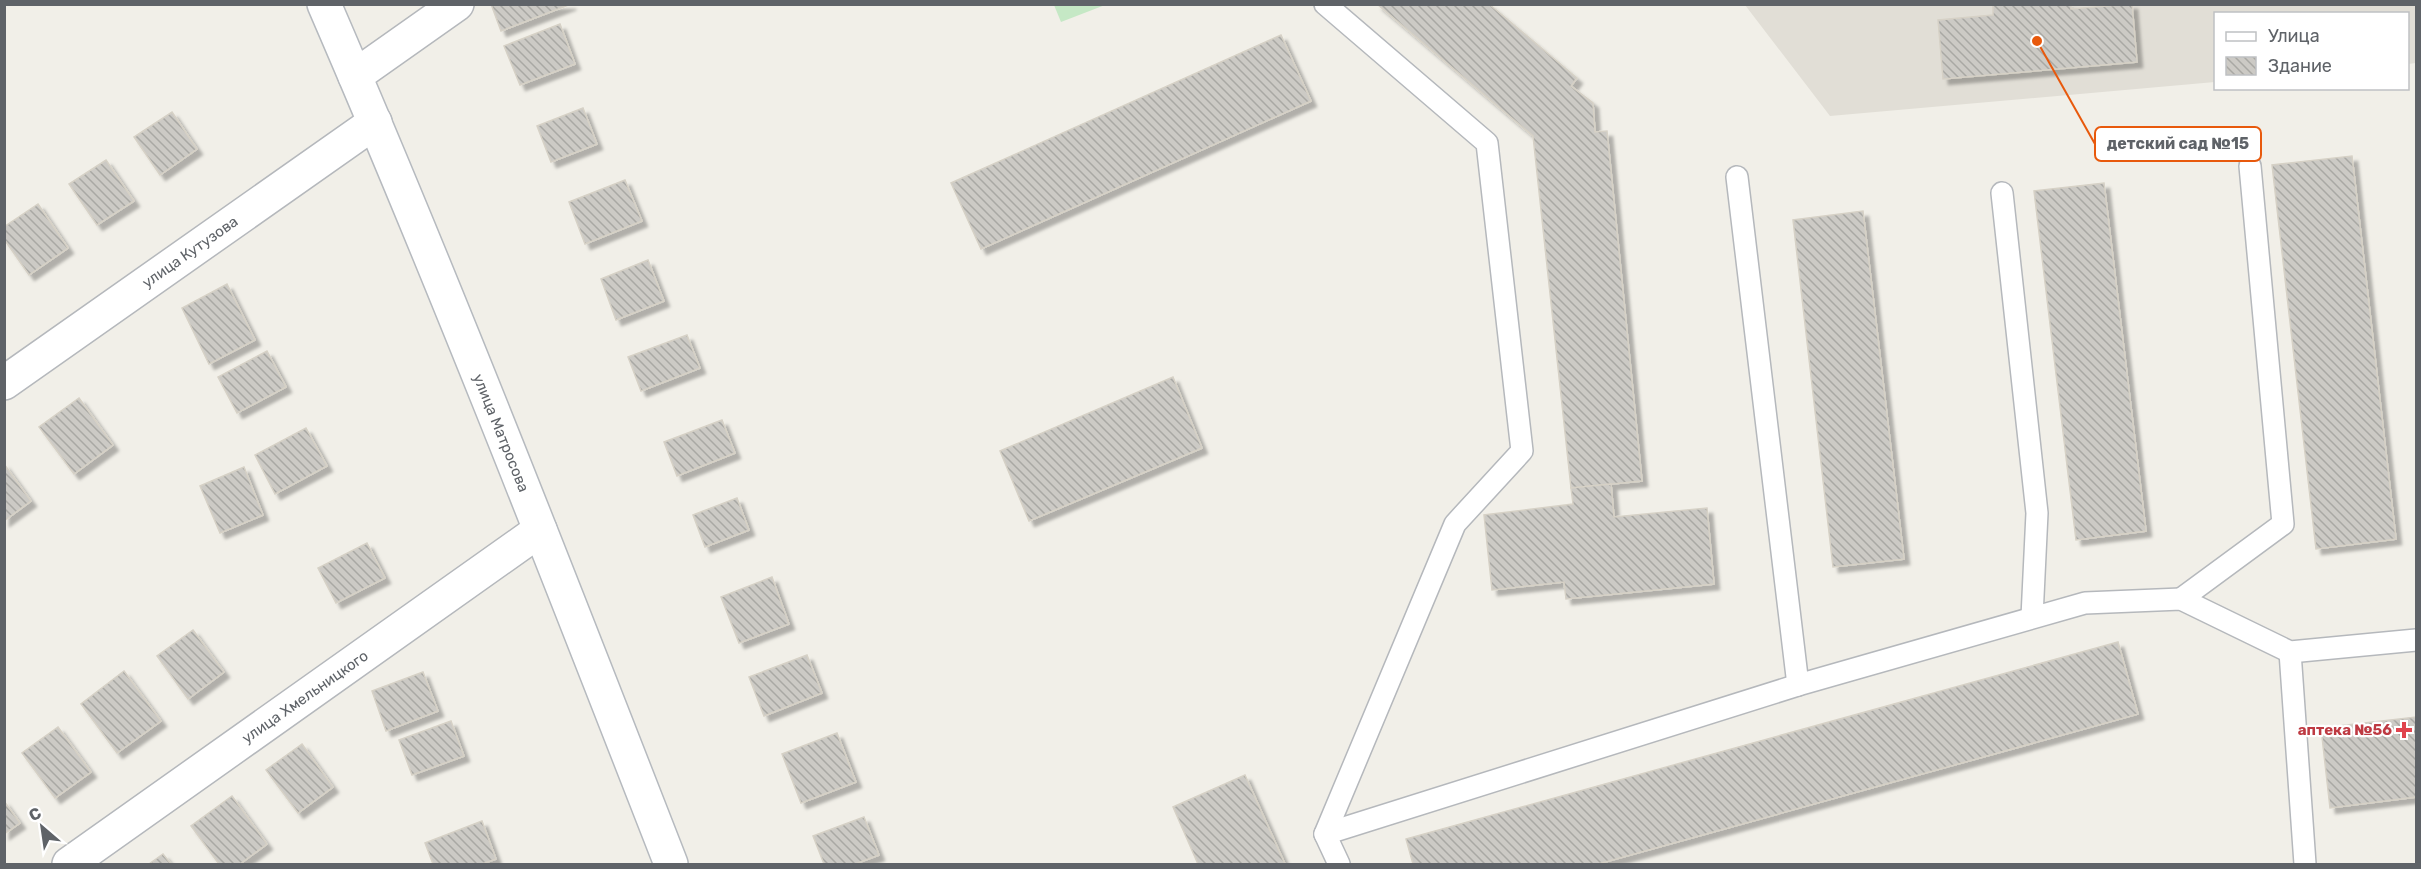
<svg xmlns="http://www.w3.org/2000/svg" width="2421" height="869" font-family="Rubik,sans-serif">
  <defs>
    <pattern id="building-back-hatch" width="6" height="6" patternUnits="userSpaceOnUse" patternTransform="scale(1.5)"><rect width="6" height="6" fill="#cccac5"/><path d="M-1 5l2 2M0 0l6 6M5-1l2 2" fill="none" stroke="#a9a8a4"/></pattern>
    <filter id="shadow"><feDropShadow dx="5.5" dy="5.5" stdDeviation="1.5" flood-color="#0004"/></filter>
  </defs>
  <rect width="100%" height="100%" fill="#f1efe8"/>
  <!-- education -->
  <polygon fill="#e1ded6" points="1745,5 2416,5 2416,63 2408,64 2408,14 2216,14 2215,82 1830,116"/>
  <!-- park -->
  <polygon fill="#c5e8c5" points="1054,5 1105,5 1061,22"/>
  <!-- building -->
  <g fill="url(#building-back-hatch)" stroke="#d6d1c6" stroke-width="1.5" filter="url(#shadow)">
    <polygon points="491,4 571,4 501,31"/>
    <polygon points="1377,4 1489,4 1577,78 1571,86 1593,103 1595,132 1607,131 1642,481 1571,488 1533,136"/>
    <polygon points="1993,4 2071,4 2071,9 2132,4 2137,62 1943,79 1938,20 1993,15"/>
    <polygon points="560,24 575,64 520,85 504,46"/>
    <polygon points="1281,35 1311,101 981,249 951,183"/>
    <polygon points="583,108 597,144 551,162 537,126"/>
    <polygon points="172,112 197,149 160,175 134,137"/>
    <polygon points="2352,156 2396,539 2316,549 2272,165"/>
    <polygon points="106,160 134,201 97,225 69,184"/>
    <polygon points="625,180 642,221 585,244 569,202"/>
    <polygon points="2104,183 2146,531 2076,540 2034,191"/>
    <polygon points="38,204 68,248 29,275 4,239 4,227"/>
    <polygon points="1863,211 1904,559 1833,567 1793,220"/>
    <polygon points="648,260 664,301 616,320 601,279"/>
    <polygon points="227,284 255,340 209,364 182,308"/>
    <polygon points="687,335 700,368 641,391 628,357"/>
    <polygon points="267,351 286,387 237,413 218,377"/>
    <polygon points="1173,377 1202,448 1029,521 1000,451"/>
    <polygon points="79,398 113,445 74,474 39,427"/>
    <polygon points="722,420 735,453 677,476 664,442"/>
    <polygon points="306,428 327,466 275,494 255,455"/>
    <polygon points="4,464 31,501 4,521"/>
    <polygon points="244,467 263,515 220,533 200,486"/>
    <polygon points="1611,484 1614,517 1707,508 1714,584 1566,599 1564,582 1492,590 1484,515 1573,504 1571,488"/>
    <polygon points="737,498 749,530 705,547 693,515"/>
    <polygon points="367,543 385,578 336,603 318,568"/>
    <polygon points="772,577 789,624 739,643 721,597"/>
    <polygon points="193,630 224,672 188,699 157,656"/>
    <polygon points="2118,642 2138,714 1598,864 1413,864 1406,839"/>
    <polygon points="807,655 822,693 764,716 749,677"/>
    <polygon points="124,671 161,721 117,753 81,704"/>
    <polygon points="423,672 438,711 386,731 372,691"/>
    <polygon points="2416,717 2416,797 2330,808 2321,728"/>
    <polygon points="451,721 464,756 412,775 399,740"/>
    <polygon points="58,727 91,772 55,798 22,753"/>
    <polygon points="837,733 856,782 801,803 782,754"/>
    <polygon points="302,744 333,787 298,813 266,770"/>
    <polygon points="1245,775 1285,864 1198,864 1173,807"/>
    <polygon points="232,796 267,844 240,864 219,864 191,826"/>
    <polygon points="4,801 20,823 4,834"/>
    <polygon points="864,817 879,855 855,864 824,864 813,836"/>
    <polygon points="482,821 496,859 482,864 433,864 425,843"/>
    <polygon points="163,854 171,864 149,864"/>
  </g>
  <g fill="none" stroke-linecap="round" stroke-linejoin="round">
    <defs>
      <g id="lane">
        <polyline points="1325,4 1487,143 1522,451 1455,524 1325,834 1339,864"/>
        <polyline points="1737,177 1798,685"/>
        <polyline points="2002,193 2037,513 2032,617"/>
        <polyline points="2181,599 2283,524 2250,166"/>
        <polyline points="2290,652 2305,864"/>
        <polyline points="1325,834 1798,685 2085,603 2181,599 2290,652 2416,640"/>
      </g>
      <g id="street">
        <polyline points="355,76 457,4"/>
        <polyline points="4,383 375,122"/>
        <polyline points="69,864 540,530"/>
      </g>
      <path id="secondary" d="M324 4C447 288 559 577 671 864"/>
    </defs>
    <!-- lane casing -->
    <use href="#lane" stroke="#b5b8bc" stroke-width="24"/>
    <!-- street casing -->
    <use href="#street" stroke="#b5b8bc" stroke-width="36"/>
    <!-- secondary casing -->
    <use href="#secondary" stroke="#b6babf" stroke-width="36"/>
    <!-- lane -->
    <use href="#lane" stroke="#fff" stroke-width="21"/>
    <!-- street -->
    <use href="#street" stroke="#fff" stroke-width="33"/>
    <!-- secondary -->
    <use href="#secondary" stroke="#fff" stroke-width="33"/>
  </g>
  <!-- markers -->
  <path fill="#e0444e" stroke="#fff" stroke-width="2" d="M2401 721h6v6h6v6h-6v6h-6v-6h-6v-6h6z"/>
  <g text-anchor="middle" stroke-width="4.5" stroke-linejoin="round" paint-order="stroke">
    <!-- street labels -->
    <g font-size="15" fill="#5f6368" stroke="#fff">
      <text transform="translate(190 252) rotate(-35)" y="5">улица Кутузова</text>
      <text transform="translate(501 433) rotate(68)" y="5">улица Матросова</text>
      <text transform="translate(305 697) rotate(-35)" y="5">улица Хмельницкого</text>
    </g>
    <!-- health labels -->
    <g font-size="15" font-weight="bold" fill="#be3a42" stroke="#fff" text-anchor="end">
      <text x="2392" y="735">аптека №56</text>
    </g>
  </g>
  <!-- callouts -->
  <path fill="none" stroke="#e8590c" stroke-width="2" d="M2037 41L2095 144"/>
  <circle fill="#e8590c" stroke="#fff" stroke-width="2" cx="2037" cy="41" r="6"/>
  <rect fill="#fff" stroke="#e8590c" stroke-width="2" x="2095" y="127" width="166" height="34" rx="6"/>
  <g font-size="16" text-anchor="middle" font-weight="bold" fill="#5f6368">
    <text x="2178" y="149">детский сад №15</text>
  </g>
  <!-- border -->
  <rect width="2421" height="869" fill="none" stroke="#5f6368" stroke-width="12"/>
  <!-- legend -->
  <rect x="2214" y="12" width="195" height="78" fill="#ffffff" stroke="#bfc1c3" stroke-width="1.5"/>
  <rect x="2226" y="32" width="30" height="9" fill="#ffffff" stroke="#bfc1c3" stroke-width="1.5"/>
  <text x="2268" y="42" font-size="18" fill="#5f6368">Улица</text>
  <rect x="2226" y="57" width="30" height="18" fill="url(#building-back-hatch)" stroke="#bfc1c3" stroke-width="1.5"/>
  <text x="2268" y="72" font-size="18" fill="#5f6368">Здание</text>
  <!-- north arrow -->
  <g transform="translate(42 827) rotate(331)" stroke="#ffffff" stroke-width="4.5" paint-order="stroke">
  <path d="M0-4.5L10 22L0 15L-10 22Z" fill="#5f6368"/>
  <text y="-9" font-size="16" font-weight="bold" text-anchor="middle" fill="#5f6368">С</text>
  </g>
</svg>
